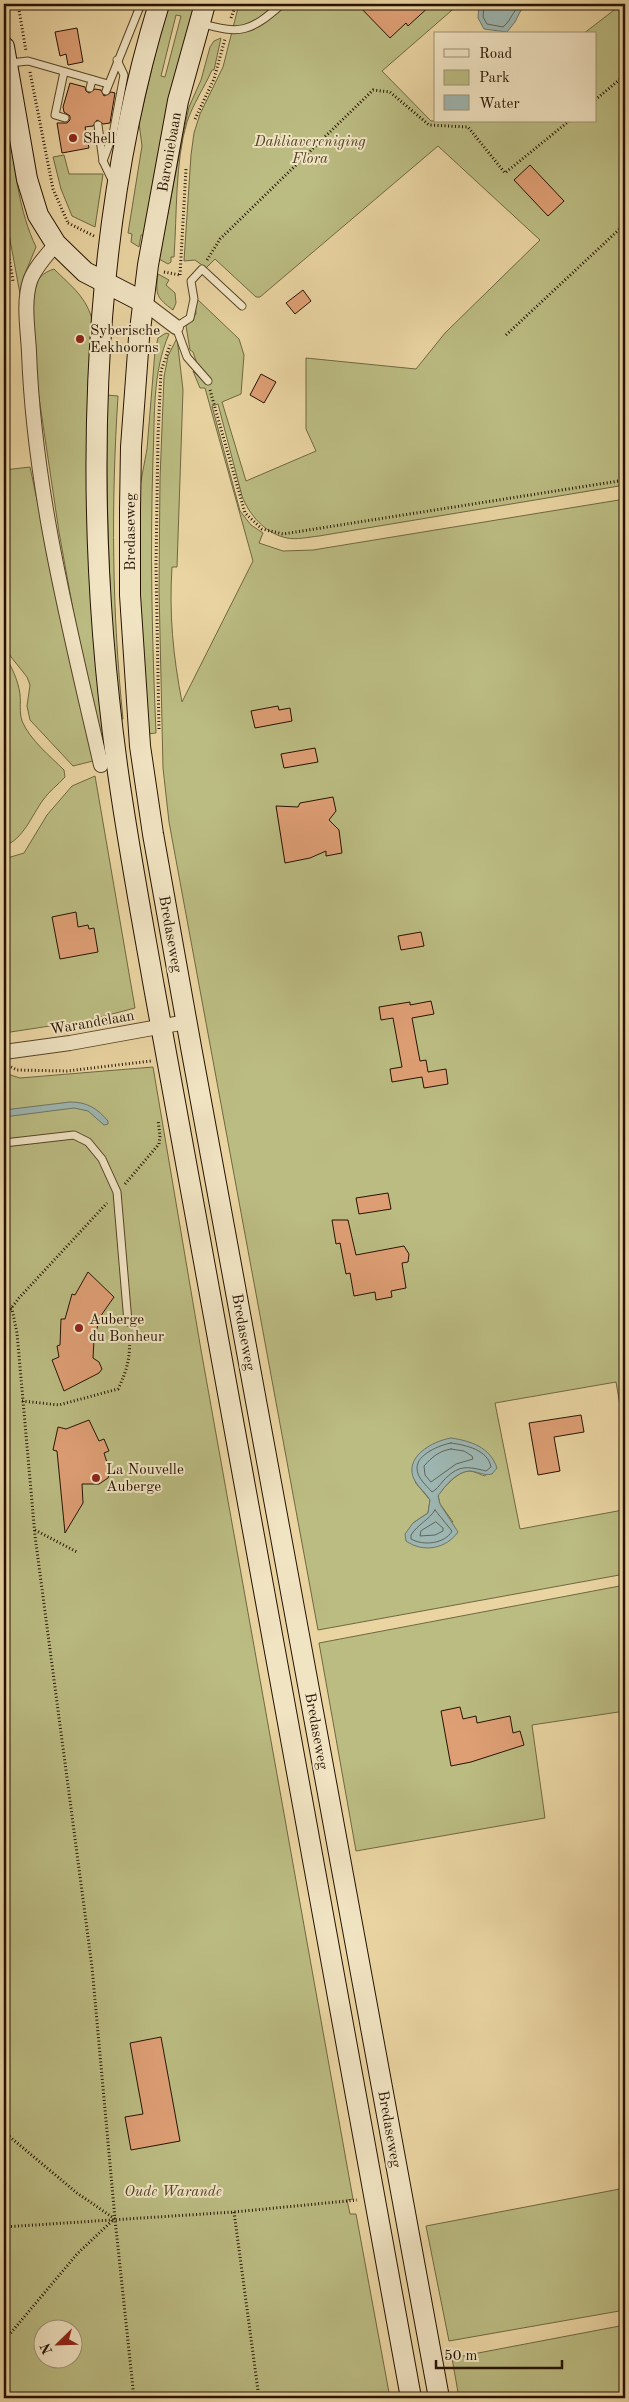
<svg xmlns="http://www.w3.org/2000/svg" width="629" height="2402" font-family="'Old Standard TT',serif">
  <rect width="100%" height="100%" fill="#ead5a2"/>
  <filter id="stains"><feTurbulence type="fractalNoise" baseFrequency=".004" numOctaves="4"/><feColorMatrix values="0 0 0 0 .2 0 0 0 0 .09 0 0 0 0 .02 0 0 0 .5 -.17"/></filter>
  <radialGradient id="worn" r=".72"><stop offset=".6" stop-color="#630" stop-opacity="0"/><stop offset="1" stop-color="#630" stop-opacity=".3"/></radialGradient>
  <!-- green -->
  <g fill="#bbbc82" stroke="#706741" fill-rule="evenodd">
    <path d="M167 4H197L145 235H141L139 247 131 242 132 234 128 233 142 146 139 123ZM176 15 181 16 165 77 161 76Z"/>
    <path d="M239 4H459L382 71 431 121H595V34H583L618 7 617 4H625V485L319 536C309 537 296 540 287 538 266 534 249 515 242 496L218 404 212 406 240 511 251 525 263 533 259 543 283 551 313 550 625 499V1433L616 1382 495 1403 520 1529 623 1510 625 1574 318 1630 169 822 163 768 159 589 160 479 164 377 168 356 177 338 183 390 177 567H172C169 613 173 656 182 702L253 561 205 388H200L193 371 203 381 193 352 190 350 186 326 196 314 194 284 195 297 239 339 244 355 241 394 222 402 246 481 316 451 306 429V358L416 369 445 333 540 240 438 146 260 297H256L215 259 206 268 195 260 184 261 191 155 194 133 200 114 223 67ZM494 1461 485 1476C481 1475 474 1471 470 1471 457 1471 445 1487 438 1495L440 1504 453 1522 413 1523 428 1513 430 1500 415 1482Z"/>
    <path d="M221 38 214 70H212C204 88 193 104 187 122 175 161 177 215 174 257H171V262L168 264 159 259 185 125 189 107 201 80 210 47 214 41Z"/>
    <path d="M4 131 10 132C15 172 19 211 36 247L24 276 22 294H20L4 207Z"/>
    <polygon points="64,155 69,174 103,174 95,227 72,216 61,189 53,157"/>
    <path d="M54 269C72 287 87 297 93 323L107 762 86 682 59 532 34 364 33 290C38 278 42 273 54 269Z"/>
    <path d="M158 274 169 280 166 285 175 293 176 303 173 310C157 298 155 295 158 274Z"/>
    <path d="M166 333 169 334C152 373 155 416 153 458 150 550 152 641 156 733L148 734 139 593 138 497 147 449 155 351 158 338Z"/>
    <path d="M107 395 118 396C111 504 112 611 123 719L119 720C109 611 106 504 107 395Z"/>
    <polygon points="30,467 93,761 73,766 30,720 27,706 30,685 27,677 4,648 4,470"/>
    <path d="M4 655C12 667 18 680 20 694 21 704 19 711 22 721 30 740 50 756 64 770L65 777C58 785 49 791 43 800 32 815 23 840 4 846Z"/>
    <polygon points="95,776 135,1008 89,1020 4,1033 4,859 24,853 47,815 72,786"/>
    <path d="M153 1067 201 1350 353 2199 347 2200 350 2214H356L390 2398H4V1073L20 1078ZM42 2330H72V2360H42Z"/>
    <polygon points="625,1585 625,1711 532,1725 545,1818 356,1851 319,1643"/>
    <polygon points="625,2188 625,2310 449,2341 426,2226"/>
    <polygon points="625,2325 625,2398 459,2398 452,2358"/>
  </g>
  <!-- water -->
  <g fill="#9db6b1" stroke="#6d746a">
    <polygon points="479,4 542,4 521,10 515,22 507,32 484,29 478,18"/>
    <path d="M70 1102C87 1102 97 1108 108 1121V1124L104 1125 88 1111 74 1108 4 1117V1110Z"/>
    <path d="M451 1438C471 1441 490 1447 497 1468L492 1474C483 1476 477 1471 469 1471 456 1472 445 1486 438 1496L440 1504 458 1532C446 1549 423 1553 406 1541L405 1534 413 1523 428 1513 430 1500C426 1493 419 1488 415 1481 402 1458 432 1441 451 1438Z"/>
  </g>
  <g fill="none" stroke-linecap="round" stroke-linejoin="round">
    <!-- shore -->
    <g stroke="#616458" stroke-width="1">
      <path d="M484 4 483 17 487 24 503 27C512 20 513 8 523 4"/>
      <path d="M451 1443C466 1445 488 1450 491 1467L486 1471C466 1466 458 1465 443 1481 439 1486 436 1490 432 1492 426 1485 417 1478 417 1468 417 1454 440 1445 451 1443Z"/>
      <path d="M451 1449 464 1451 472 1456 473 1459 456 1464 431 1482 425 1475 424 1466C432 1457 439 1451 451 1449Z"/>
      <path d="M435 1510 452 1531C445 1544 423 1546 411 1539V1535C418 1524 429 1520 435 1510Z"/>
      <polygon points="436,1522 443,1528 443,1531 435,1535 420,1536 421,1531"/>
    </g>
  </g>
  <!-- building -->
  <g fill="#df9f75" stroke="#251200">
    <polygon points="357,4 432,4 408,26 406,23 390,38"/>
    <polygon points="77,28 83,62 68,65 66,54 60,56 55,32"/>
    <polygon points="70,83 85,87 86,91 89,93 95,89 101,90 104,96 111,92 115,93 110,123 103,124 97,120 93,126 85,127 89,148 62,153 57,123 67,123 70,120 70,116 64,112 63,107"/>
    <polygon points="530,165 564,201 548,216 514,180"/>
    <polygon points="303,290 311,301 295,314 286,303"/>
    <polygon points="261,374 276,382 264,403 250,395"/>
    <polygon points="278,706 279,710 290,708 292,721 255,728 251,711"/>
    <polygon points="315,748 318,762 284,768 281,754"/>
    <polygon points="333,797 336,811 329,820 339,830 342,853 326,856 326,851 310,858 285,863 276,806 298,807 300,803"/>
    <polygon points="76,912 78,927 88,925 89,929 94,928 98,952 60,959 52,917"/>
    <polygon points="421,932 424,946 401,950 398,936"/>
    <polygon points="431,1001 434,1014 412,1018 420,1061 426,1060 428,1072 446,1069 448,1084 424,1088 422,1077 392,1082 390,1069 402,1067 393,1018 381,1020 379,1007 410,1002 410,1005"/>
    <polygon points="388,1193 391,1209 359,1214 356,1198"/>
    <polygon points="332,1220 348,1220 356,1255 404,1246 409,1254 408,1262 402,1263 406,1288 391,1291 392,1297 376,1300 375,1292 354,1296 350,1273 346,1274 345,1269 340,1243 336,1244"/>
    <polygon points="88,1272 114,1297 100,1317 94,1340 93,1358 99,1362 102,1369 99,1373 64,1391 52,1360 59,1357 57,1346 60,1345 61,1319 65,1319 72,1294 75,1295"/>
    <polygon points="581,1415 584,1432 554,1437 560,1471 538,1475 529,1423"/>
    <polygon points="89,1420 99,1441 104,1439 109,1451 104,1453 110,1472 108,1478 99,1484 82,1484 83,1503 65,1533 57,1451 53,1450 58,1427 66,1429"/>
    <polygon points="460,1707 463,1719 476,1716 477,1723 510,1716 513,1733 520,1731 524,1745 471,1762 451,1766 441,1711"/>
    <polygon points="161,2037 180,2141 131,2150 125,2117 143,2114 130,2043"/>
  </g>
  <g fill="none" stroke-linecap="round" stroke-linejoin="round">
    <defs>
      <g id="lane">
        <path d="M200 23C241 35 250 32 282 4"/>
        <polyline points="10,63 28,61 108,84"/>
        <polyline points="64,72 55,115 65,118"/>
        <polyline points="90,88 92,80"/>
        <polyline points="106,91 141,4"/>
        <polyline points="98,125 103,161 113,182"/>
        <polyline points="103,161 113,134 124,75 117,60"/>
        <polyline points="208,381 187,357 176,327 190,318 194,299 191,281 202,269 242,306"/>
        <polyline points="4,1143 74,1135 88,1142 102,1159 117,1192 128,1322"/>
      </g>
      <g id="street">
        <path d="M56 244C47 255 35 267 30 281 23 303 28 330 29 352 34 492 70 630 101 765"/>
        <polyline points="143,302 176,327"/>
        <polyline points="4,1052 70,1043 186,1022"/>
      </g>
      <g id="secondary">
        <path d="M159 4C86 241 84 520 117 765 127 839 141 913 154 987L411 2398"/>
        <polyline points="205,4 178,101 148,265 139,338 131,447 130,509 130,595 140,746 153,834 191,1047 439,2398"/>
        <polyline points="4,47 27,179 38,215 56,244 85,272 143,302"/>
      </g>
    </defs>
    <!-- lane casing -->
    <use href="#lane" stroke="#564328" stroke-width="9"/>
    <!-- street casing -->
    <use href="#street" stroke="#564328" stroke-width="16"/>
    <!-- secondary casing -->
    <use href="#secondary" stroke="#251200" stroke-width="22"/>
    <!-- path -->
    <g stroke="#251200" stroke-width="3" stroke-dasharray="1 2.5" stroke-linecap="butt">
      <polyline points="18,4 26,51"/>
      <polyline points="625,12 622,15 625,18"/>
      <polyline points="231,18 236,4"/>
      <polyline points="30,72 53,189 68,223"/>
      <polyline points="595,100 625,75"/>
      <polyline points="195,119 214,79 225,39"/>
      <polyline points="68,223 94,236"/>
      <polyline points="4,228 13,281"/>
      <polyline points="207,260 220,239 373,90 390,92 429,125 468,127 505,173 569,121"/>
      <polyline points="164,272 180,275"/>
      <polyline points="180,275 186,169"/>
      <polyline points="506,335 625,224"/>
      <polyline points="210,390 245,513 262,529 283,534 625,480"/>
      <polyline points="159,729 156,565 158,436 161,371 170,345"/>
      <polyline points="11,1067 17,1070 67,1071 151,1061"/>
      <polyline points="125,1184 159,1144 160,1136 158,1120"/>
      <polyline points="4,1300 12,1309 17,1333 35,1536 92,1967 115,2219"/>
      <polyline points="4,1309 11,1309"/>
      <polyline points="4,1318 19,1298 107,1203"/>
      <path d="M22 1401 59 1405 118 1389C128 1369 131 1354 129 1333"/>
      <polyline points="35,1530 77,1552"/>
      <polyline points="4,2132 77,2193 115,2219 134,2398"/>
      <polyline points="234,2212 259,2398"/>
      <polyline points="4,2227 234,2212 357,2200"/>
      <polyline points="4,2341 77,2254 114,2219"/>
    </g>
    <!-- lane -->
    <use href="#lane" stroke="#f1e4c3" stroke-width="7"/>
    <!-- street -->
    <use href="#street" stroke="#f1e4c3" stroke-width="14"/>
    <!-- secondary -->
    <use href="#secondary" stroke="#f1e4c3" stroke-width="20"/>
  </g>
  <!-- markers -->
  <g fill="#8f2418" stroke="#f1e4c3" stroke-width="2">
    <circle cx="73" cy="138" r="5"/>
    <circle cx="80" cy="339" r="5"/>
    <circle cx="79" cy="1328" r="5"/>
    <circle cx="96" cy="1478" r="5"/>
  </g>
  <g text-anchor="middle" stroke-width="4" stroke-linejoin="round" paint-order="stroke">
    <!-- poi labels -->
    <g font-size="15" fill="#251200" stroke="#f1e4c3" text-anchor="start">
      <text x="83" y="143">Shell</text>
      <text x="90" y="335">Syberische<tspan x="90" dy="17">Eekhoorns</tspan></text>
      <text x="89" y="1324">Auberge<tspan x="89" dy="17">du Bonheur</tspan></text>
      <text x="106" y="1474">La Nouvelle<tspan x="106" dy="17">Auberge</tspan></text>
    </g>
    <!-- park labels -->
    <g font-size="15" font-style="italic" fill="#524527" stroke="#f1e4c3">
      <text x="310" y="146">Dahliavereniging<tspan x="310" dy="17">Flora</tspan></text>
      <text x="173" y="2196">Oude Warande</text>
    </g>
    <!-- street labels -->
    <g font-size="15" fill="#251200" stroke="#f1e4c3">
      <text transform="translate(169 152) rotate(-80)" y="5">Baroniebaan</text>
      <text transform="translate(130 532) rotate(-90)" y="5">Bredaseweg</text>
      <text transform="translate(171 934) rotate(80)" y="5">Bredaseweg</text>
      <text transform="translate(92 1022) rotate(-10)" y="5">Warandelaan</text>
      <text transform="translate(244 1332) rotate(80)" y="5">Bredaseweg</text>
      <text transform="translate(317 1731) rotate(80)" y="5">Bredaseweg</text>
      <text transform="translate(390 2129) rotate(80)" y="5">Bredaseweg</text>
    </g>
  </g>
  <!-- margin -->
  <rect width="629" height="2402" fill="none" stroke="#ead5a2" stroke-width="20"/>
  <rect x="5" y="5" width="619" height="2392" fill="none" stroke="#251200" stroke-width="2.5"/>
  <rect x="10" y="10" width="609" height="2382" fill="none" stroke="#251200"/>
  <!-- legend -->
  <rect x="434" y="32" width="162" height="90" fill="#f1e4c3" stroke="#9f9075"/>
  <rect x="444" y="49" width="25" height="8" fill="#f1e4c3" stroke="#9f9075"/>
  <text x="479" y="58" font-size="15" fill="#251200">Road</text>
  <rect x="444" y="70" width="25" height="15" fill="#bbbc82" stroke="#9f9075"/>
  <text x="479" y="82" font-size="15" fill="#251200">Park</text>
  <rect x="444" y="95" width="25" height="15" fill="#9db6b1" stroke="#9f9075"/>
  <text x="479" y="108" font-size="15" fill="#251200">Water</text>
  <!-- north arrow -->
  <g transform="translate(58 2344) rotate(247)"><circle r="24" fill="#f1e4c3" stroke="#9f9075"/>
  <path d="M0-4L9 19L0 12L-9 19Z" fill="#8f2418"/>
  <text y="-8" font-size="14" font-weight="bold" text-anchor="middle" fill="#251200">N</text>
  </g>
  <!-- scale -->
  <path d="M436 2360v8h126v-8" fill="none" stroke="#251200" stroke-width="2.5"/>
  <text x="444" y="2360" font-size="15" fill="#251200" stroke="#f1e4c3" stroke-width="4" paint-order="stroke">50 m</text>
  <rect width="100%" height="100%" filter="url(#stains)"/>
  <rect width="100%" height="100%" fill="url(#worn)"/>
</svg>
